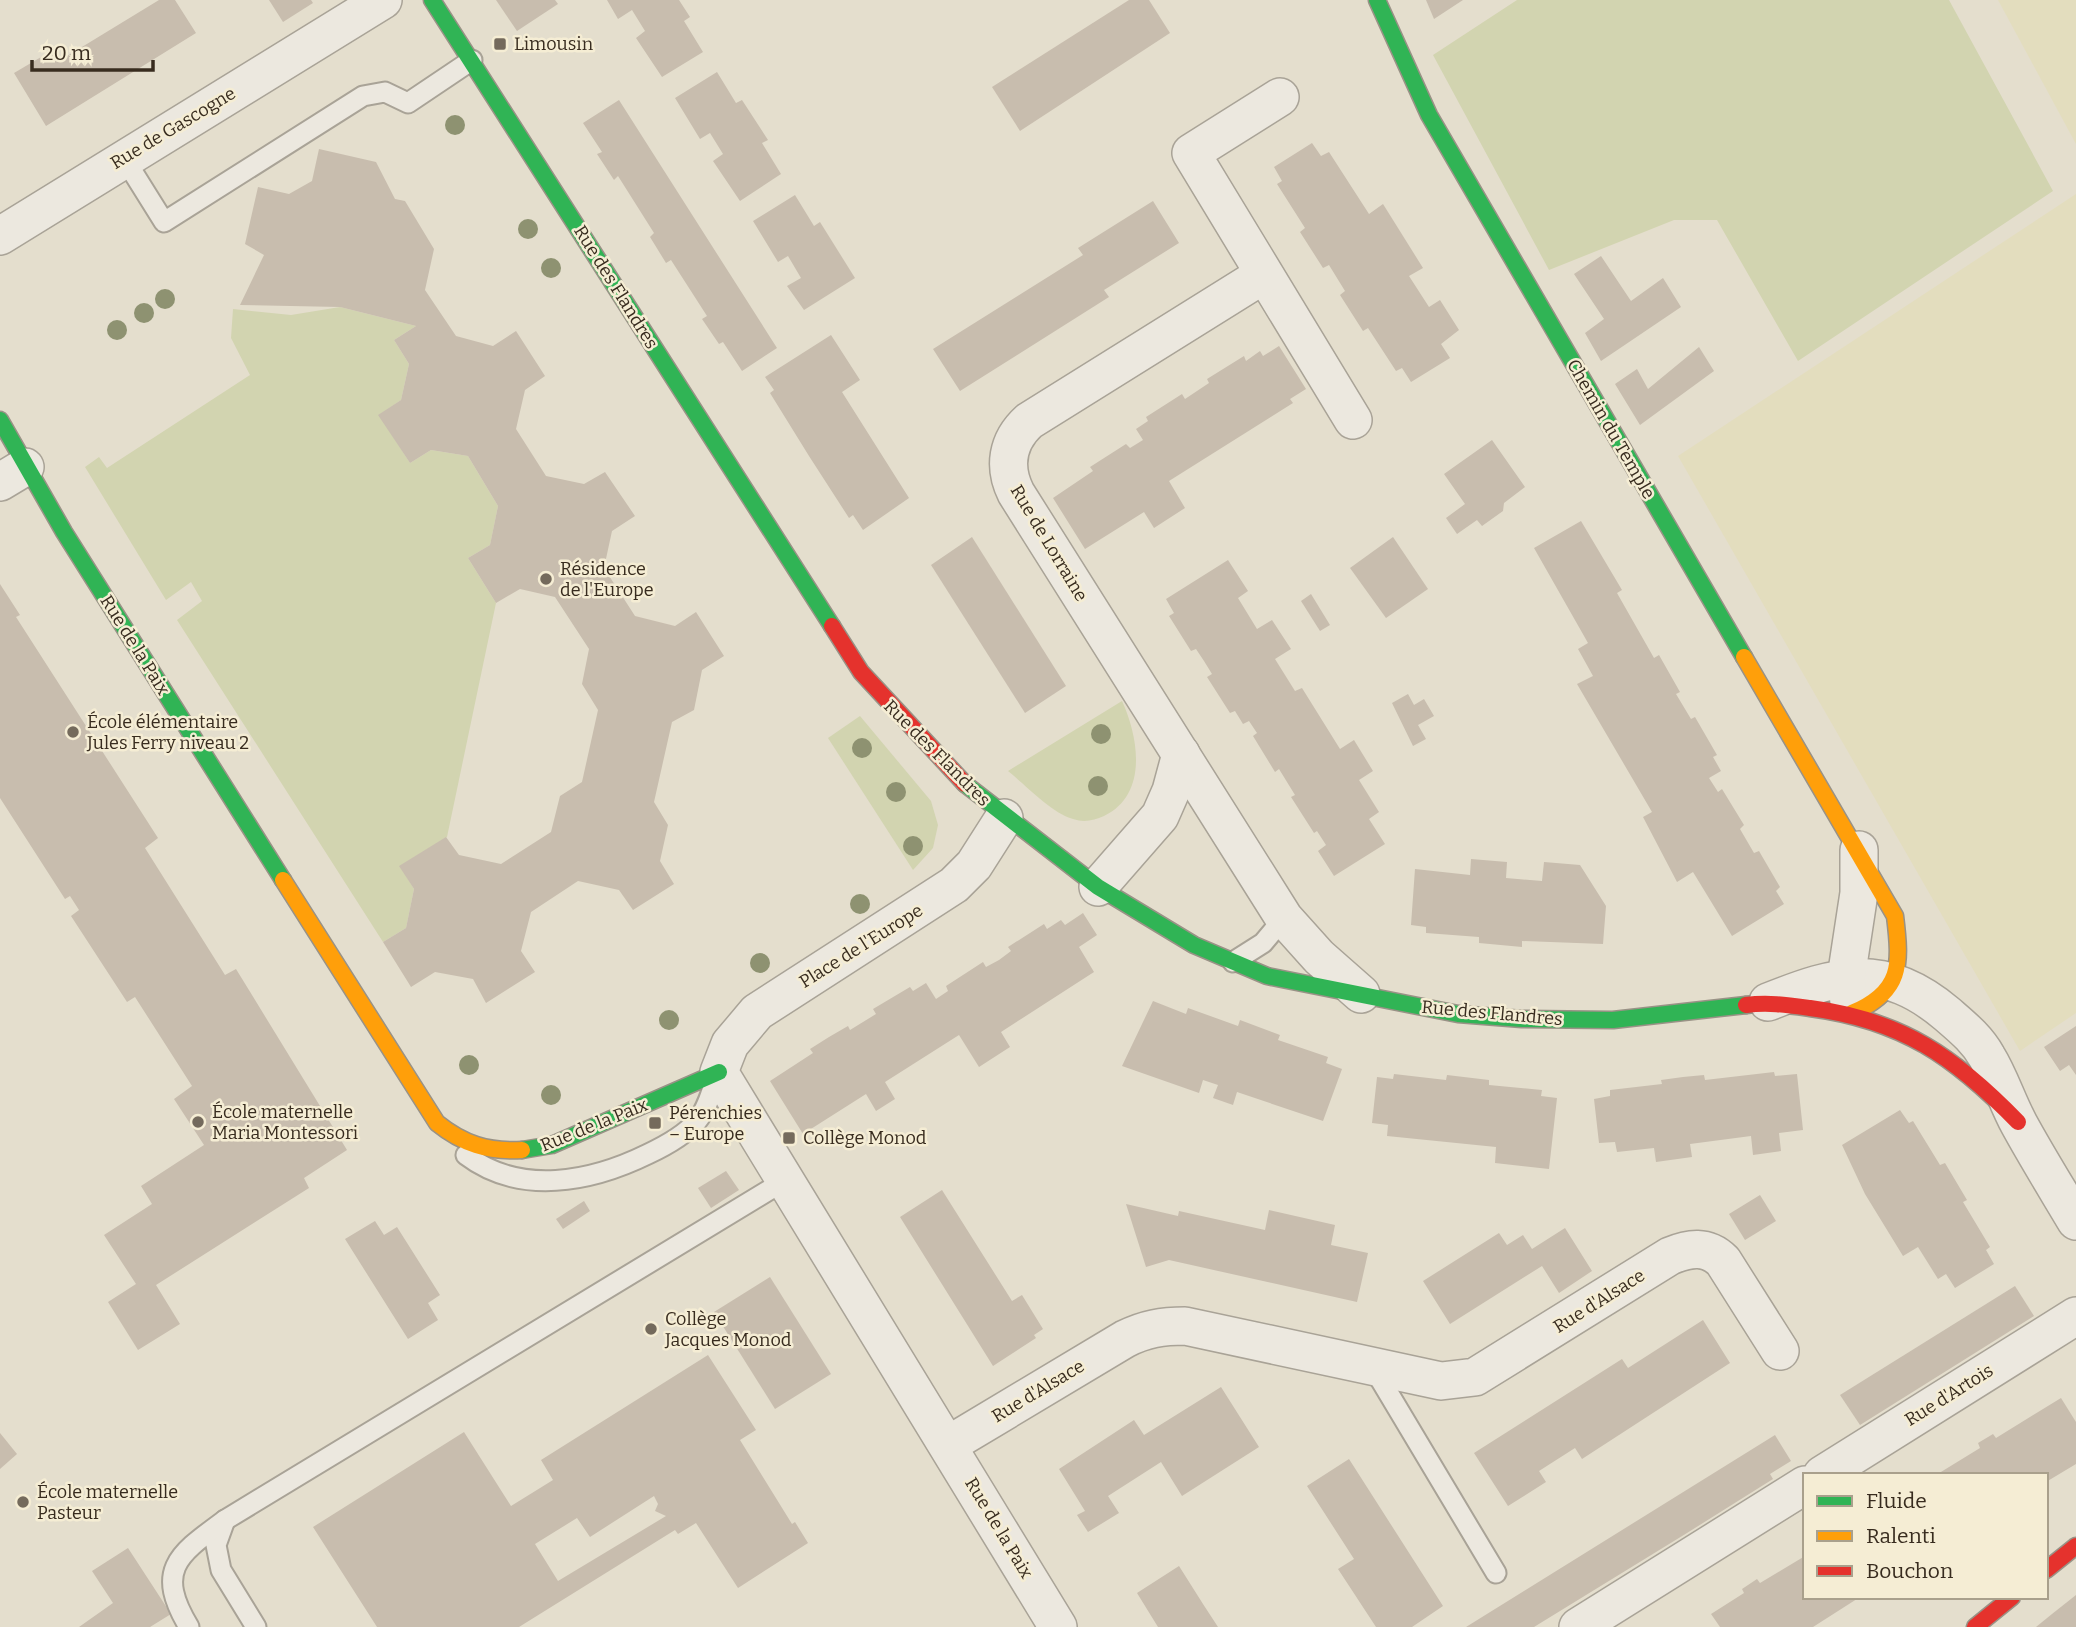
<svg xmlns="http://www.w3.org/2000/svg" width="2076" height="1627" font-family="Bitter,serif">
  <rect width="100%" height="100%" fill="#e4decd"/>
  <!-- farmland -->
  <g fill="#e3ddbe">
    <polygon points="1998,0 2076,0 2076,144"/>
    <polygon points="2076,194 2076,1013 2020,1051 1678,456"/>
  </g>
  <!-- green -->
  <g fill="#d2d4b0">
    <polygon points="1517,0 1949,0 2053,191 1798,361 1717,220 1674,220 1549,270 1433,55"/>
    <polygon points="340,307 416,326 394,340 409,364 401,400 379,415 410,463 431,450 468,456 498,506 490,545 468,558 496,603 447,837 400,866 414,889 406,928 383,942 177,620 202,601 191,582 166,600 85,467 99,457 107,468 250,375 231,338 233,309 291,315"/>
    <path d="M1122 701C1139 738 1148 795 1104 816 1094 820 1085 823 1073 819 1050 812 1027 786 1008 771Z"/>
    <polygon points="860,716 931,801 938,825 933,848 913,870 828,738"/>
  </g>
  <!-- building -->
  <g fill="#c8bdae" fill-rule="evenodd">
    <polygon points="159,0 175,0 196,33 46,126 14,73 53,50 59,61"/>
    <polygon points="269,0 311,0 313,3 283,22"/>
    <polygon points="496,0 555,0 558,4 517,31"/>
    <polygon points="607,0 679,0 690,17 684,21 703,52 662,77 636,38 645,31 632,10 618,19"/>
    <polygon points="1129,0 1149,0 1170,33 1020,131 992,87"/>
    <polygon points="1426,0 1463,0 1434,19"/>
    <polygon points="717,72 736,103 742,100 768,140 762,143 781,174 740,201 713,161 723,154 710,133 700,139 675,98"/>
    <polygon points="619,100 777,348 742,371 723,342 719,344 702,319 707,316 671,260 666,263 650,237 654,233 618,176 614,180 597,154 602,152 583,123"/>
    <polygon points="1312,143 1321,156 1329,152 1369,214 1383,204 1423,268 1409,276 1429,307 1440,300 1459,330 1441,344 1450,358 1411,382 1402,368 1396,371 1368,328 1363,331 1340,295 1345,291 1329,265 1323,268 1300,232 1305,228 1277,184 1282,181 1274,167"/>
    <polygon points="319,149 376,162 395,199 405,201 434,249 425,290 456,336 493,346 516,331 545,376 525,390 516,429 546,476 584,484 605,472 635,516 612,531 604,568 635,616 675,626 696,612 724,656 702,670 694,710 672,722 654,802 668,825 660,861 674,884 633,910 619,890 578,881 531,912 521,951 535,972 486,1003 473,979 435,972 411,987 383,942 406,928 414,889 399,866 446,837 459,855 501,864 551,832 560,796 582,782 598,710 582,684 589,649 555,597 520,589 496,603 468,558 490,545 498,506 468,456 431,450 410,463 378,415 401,400 409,364 394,340 416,326 340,307 240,305 264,255 245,244 258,187 289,194 312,181"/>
    <polygon points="795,195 814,226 820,222 855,278 804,310 787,286 801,278 788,256 778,262 753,221"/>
    <polygon points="1153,201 1179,243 1104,290 1109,297 960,391 933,349 1083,255 1078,248"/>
    <polygon points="1601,256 1631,301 1663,278 1681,307 1601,361 1585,333 1604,319 1574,274"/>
    <polygon points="831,335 860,380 842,392 909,498 863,530 853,515 849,518 809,456 770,393 774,390 765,377"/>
    <polygon points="1279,346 1306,389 1290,399 1293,403 1169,481 1185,508 1154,528 1144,512 1085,549 1053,498 1093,471 1090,467 1126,444 1130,448 1143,440 1136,429 1148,421 1146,417 1182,394 1185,399 1209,383 1207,379 1244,356 1246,361 1260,351 1263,356"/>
    <polygon points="1699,347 1714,371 1640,425 1615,384 1637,369 1648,389"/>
    <polygon points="1492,440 1525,487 1504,503 1503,511 1482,526 1477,520 1457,534 1446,518 1465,504 1444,474"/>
    <polygon points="1581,521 1622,590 1617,593 1654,658 1659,655 1680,692 1676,694 1691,719 1695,717 1717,755 1713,757 1721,771 1709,778 1718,792 1722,789 1744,825 1740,829 1754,853 1759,851 1780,887 1776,891 1784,904 1732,936 1693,872 1677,882 1643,817 1652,812 1577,684 1593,676 1578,649 1588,643 1534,548"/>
    <polygon points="972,537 1066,686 1025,713 931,565"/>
    <polygon points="1393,537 1428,589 1386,618 1350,568"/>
    <polygon points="1228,560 1248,591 1238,598 1257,629 1272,620 1291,649 1275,659 1295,691 1302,688 1340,749 1354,740 1373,771 1359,780 1379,812 1369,819 1385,844 1334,876 1318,851 1326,845 1317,831 1314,833 1291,797 1295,795 1279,769 1275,772 1253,736 1257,733 1249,721 1243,724 1235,711 1230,713 1207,677 1212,674 1204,661 1196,649 1191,651 1169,616 1174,613 1166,599"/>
    <polygon points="0,584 20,615 16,617 158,838 145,848 225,975 236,969 347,1150 304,1178 309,1188 156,1285 180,1324 138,1350 108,1302 136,1284 104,1235 152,1204 141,1186 204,1145 174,1099 192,1086 135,997 127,1002 71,916 79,910 70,896 65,899 0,798"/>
    <polygon points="1311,594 1330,625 1320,631 1301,601"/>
    <polygon points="1408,694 1414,705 1424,699 1434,716 1418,725 1426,739 1413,746 1392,703"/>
    <polygon points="1471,859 1507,862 1506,878 1542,881 1544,862 1580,865 1606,906 1603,944 1522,941 1522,947 1479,943 1479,937 1426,933 1426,927 1411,925 1415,869 1470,875"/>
    <polygon points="1083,913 1097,935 1079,947 1094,972 1001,1032 1010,1047 979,1067 959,1035 885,1082 895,1099 876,1111 866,1094 803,1134 770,1081 813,1053 810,1049 829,1037 848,1026 850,1030 876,1014 873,1009 910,987 913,991 926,983 936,999 948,991 946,986 983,962 986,967 999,960 1011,951 1008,947 1044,924 1047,929 1061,920 1065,925"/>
    <polygon points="1153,1001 1186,1014 1188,1008 1238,1026 1240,1020 1280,1035 1278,1040 1328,1057 1326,1063 1342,1069 1323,1121 1237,1092 1233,1105 1213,1098 1218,1085 1203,1080 1199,1093 1122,1066"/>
    <polygon points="2076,1026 2076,1075 2069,1065 2060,1071 2044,1047"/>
    <polygon points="1774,1072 1775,1076 1797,1074 1803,1130 1779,1133 1781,1151 1753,1155 1751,1136 1690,1144 1692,1157 1656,1162 1654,1148 1617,1152 1615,1142 1599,1143 1594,1099 1610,1096 1610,1090 1662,1084 1661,1080 1683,1077 1704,1075 1705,1080"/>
    <polygon points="1394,1074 1446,1080 1447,1075 1489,1080 1489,1085 1542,1090 1541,1096 1557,1098 1549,1169 1495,1163 1496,1147 1387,1136 1388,1125 1372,1123 1377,1077 1393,1079"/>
    <polygon points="1900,1110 1909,1123 1913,1121 1940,1165 1945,1163 1967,1200 1963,1202 1990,1247 1986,1250 1994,1264 1955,1288 1946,1274 1938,1279 1918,1247 1903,1256 1865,1194 1842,1145"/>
    <polygon points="726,1171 739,1190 711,1208 698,1188"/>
    <polygon points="942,1190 1012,1301 1022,1295 1043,1329 1034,1335 1036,1338 993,1366 900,1217"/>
    <polygon points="1760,1195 1776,1221 1745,1240 1729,1214"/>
    <polygon points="584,1201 590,1211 563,1229 556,1219"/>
    <polygon points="1126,1204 1178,1216 1179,1211 1265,1230 1269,1210 1335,1225 1331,1245 1368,1253 1357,1302 1169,1260 1146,1267"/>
    <polygon points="375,1221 384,1235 397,1227 440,1295 428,1303 438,1320 408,1339 345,1239"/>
    <polygon points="1565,1228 1592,1271 1559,1293 1542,1266 1450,1324 1423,1281 1499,1233 1507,1245 1523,1235 1532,1249"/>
    <polygon points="770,1277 831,1374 775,1409 714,1312"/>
    <polygon points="2015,1286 2034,1316 1860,1425 1840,1395"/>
    <polygon points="1703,1320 1730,1363 1582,1459 1575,1448 1539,1471 1546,1482 1508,1506 1474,1453 1622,1359 1628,1368"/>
    <path d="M708 1355 756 1430 740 1440 792 1524 795 1522 808 1543 738 1588 696 1523 678 1534 675 1530 519 1627H377L313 1527 464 1432 511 1506 553 1480 541 1460ZM654 1496 658 1504 655 1511 666 1516 558 1581 535 1544 577 1518 590 1537Z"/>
    <polygon points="1221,1387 1259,1447 1182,1496 1161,1462 1108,1496 1119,1513 1088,1532 1077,1515 1085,1511 1059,1469 1134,1420 1144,1435"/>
    <polygon points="2061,1398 2076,1422 2076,1464 2046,1482 2046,1475 1936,1475 1980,1448 1978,1443 1993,1434 1996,1438"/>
    <polygon points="0,1433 17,1454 0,1469"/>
    <polygon points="1775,1435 1791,1461 1770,1474 1773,1479 1687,1533 1534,1627 1466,1627"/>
    <polygon points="1349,1459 1443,1606 1412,1627 1376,1627 1338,1569 1354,1559 1307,1486"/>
    <polygon points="128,1548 171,1614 150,1627 79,1627 113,1603 92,1571"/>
    <polygon points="1805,1556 1805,1597 1860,1597 1813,1627 1720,1627 1711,1614 1744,1593 1742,1589 1757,1579 1760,1583"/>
    <polygon points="1179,1566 1203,1604 1218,1627 1158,1627 1137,1593"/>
    <polygon points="2076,1595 2076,1627 2036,1627 2052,1614"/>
  </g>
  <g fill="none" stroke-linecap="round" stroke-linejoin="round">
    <defs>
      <g id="lane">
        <polyline points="124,158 164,222 363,96 385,92 408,103 472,60"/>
        <polyline points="1233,962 1263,943 1284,918"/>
        <path d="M466 1155C520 1196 591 1182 648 1154 665 1146 684 1136 697 1121 708 1108 712 1089 718 1073"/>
        <polyline points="1374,1369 1496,1573"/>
        <polyline points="225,1520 216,1545 221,1570 256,1627"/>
        <path d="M189 1627C154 1569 179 1554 225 1520L784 1181"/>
      </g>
      <g id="street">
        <polyline points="1280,97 1191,153 1353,420"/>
        <polyline points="0,236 383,0"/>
        <path d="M1263 275 1029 421C1007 441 1003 467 1016 493L1284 918 1319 957 1361 994"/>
        <polyline points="0,482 25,467"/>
        <polyline points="1004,818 974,865 954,885 757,1012 730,1044 719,1072 1058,1627"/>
        <polyline points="1098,887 1160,816 1171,791 1181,754"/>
        <path d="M1768 1002C1838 974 1884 961 1947 1014 1962 1027 1977 1039 1987 1057 2000 1078 2007 1102 2019 1124 2037 1157 2057 1189 2076 1221"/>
        <polyline points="1849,1002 1846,978 1859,893 1859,850"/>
        <path d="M948 1445 1125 1339C1145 1329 1162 1326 1185 1326L1441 1381 1475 1377 1670 1256C1689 1248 1707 1245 1723 1261L1780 1351"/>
        <polyline points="1822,1475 2076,1316"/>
        <polyline points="1578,1627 1805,1485"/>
      </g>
      <g id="fast">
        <polyline points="432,0 832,626"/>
        <polyline points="1377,0 1429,115 1744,657"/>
        <polyline points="0,420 64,532 283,880"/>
        <polyline points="965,784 1098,887 1194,945 1267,976 1458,1014 1522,1019 1613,1020 1746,1005"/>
        <polyline points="522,1150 552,1145 719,1072"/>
      </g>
      <g id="slow">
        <path d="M1744 657 1895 916C1901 965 1902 992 1852 1013"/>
        <path d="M283 880 437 1123C463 1144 488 1152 522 1150"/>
      </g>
      <g id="jam">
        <polyline points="832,626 861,672 965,784"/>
        <path d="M1746 1005C1768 1002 1788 1005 1810 1008 1902 1020 1955 1057 2018 1122"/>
        <polyline points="2046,1570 2076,1546"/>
        <polyline points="1975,1627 2012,1597"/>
      </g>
    </defs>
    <!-- lane casing -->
    <use href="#lane" stroke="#a9a397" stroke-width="23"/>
    <!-- street casing -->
    <use href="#street" stroke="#a9a397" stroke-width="40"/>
    <!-- fast casing -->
    <use href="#fast" stroke="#999286" stroke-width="19"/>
    <!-- slow casing -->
    <use href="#slow" stroke="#999286" stroke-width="19"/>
    <!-- jam casing -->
    <use href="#jam" stroke="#999286" stroke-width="19"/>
    <!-- lane -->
    <use href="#lane" stroke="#ece8df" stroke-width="19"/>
    <!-- street -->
    <use href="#street" stroke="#ece8df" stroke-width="37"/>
    <!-- fast -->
    <use href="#fast" stroke="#30b455" stroke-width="16"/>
    <!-- slow -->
    <use href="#slow" stroke="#ff9f0a" stroke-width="16"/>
    <!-- jam -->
    <use href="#jam" stroke="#e5322d" stroke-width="16"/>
  </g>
  <!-- trees -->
  <g fill="#8e9271">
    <circle cx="455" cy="125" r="10"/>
    <circle cx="528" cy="229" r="10"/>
    <circle cx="551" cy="268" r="10"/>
    <circle cx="165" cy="299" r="10"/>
    <circle cx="144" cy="313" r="10"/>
    <circle cx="117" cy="330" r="10"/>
    <circle cx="1101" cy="734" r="10"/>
    <circle cx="862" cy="748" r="10"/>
    <circle cx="1098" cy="786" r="10"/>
    <circle cx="896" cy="792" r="10"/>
    <circle cx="913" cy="846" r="10"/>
    <circle cx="860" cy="904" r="10"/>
    <circle cx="760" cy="963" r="10"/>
    <circle cx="669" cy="1020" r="10"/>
    <circle cx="469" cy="1065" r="10"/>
    <circle cx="551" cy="1095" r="10"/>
  </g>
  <!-- markers -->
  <g fill="#746a5c" stroke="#f5edd4" stroke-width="2.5">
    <rect x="493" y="37" width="14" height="14" rx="3.5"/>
    <circle cx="546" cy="579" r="7"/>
    <circle cx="73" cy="732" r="7"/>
    <circle cx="198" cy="1122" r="7"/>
    <rect x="648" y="1116" width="14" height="14" rx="3.5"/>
    <rect x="782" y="1131" width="14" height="14" rx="3.5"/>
    <circle cx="651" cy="1329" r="7"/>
    <circle cx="23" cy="1502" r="7"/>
  </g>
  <g text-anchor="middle" stroke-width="5" stroke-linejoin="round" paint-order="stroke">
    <!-- poi labels -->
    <g font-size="18" fill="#382c1f" stroke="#f5edd4" text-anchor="start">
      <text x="514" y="50">Limousin</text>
      <text x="560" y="575">Résidence<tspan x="560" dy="21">de l'Europe</tspan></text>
      <text x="87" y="728">École élémentaire<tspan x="87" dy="21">Jules Ferry niveau 2</tspan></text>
      <text x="212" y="1118">École maternelle<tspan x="212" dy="21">Maria Montessori</tspan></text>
      <text x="669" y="1119">Pérenchies<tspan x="669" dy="21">– Europe</tspan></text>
      <text x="803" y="1144">Collège Monod</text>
      <text x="665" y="1325">Collège<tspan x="665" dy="21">Jacques Monod</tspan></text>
      <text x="37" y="1498">École maternelle<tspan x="37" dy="21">Pasteur</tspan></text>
    </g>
    <!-- street labels -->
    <g font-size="18" fill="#382c1f" stroke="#f5edd4">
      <text transform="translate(173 128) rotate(-31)" y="6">Rue de Gascogne</text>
      <text transform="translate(616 287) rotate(58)" y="6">Rue des Flandres</text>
      <text transform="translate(1611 429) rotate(60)" y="6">Chemin du Temple</text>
      <text transform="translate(1049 543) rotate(59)" y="6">Rue de Lorraine</text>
      <text transform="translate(135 645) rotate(58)" y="6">Rue de la Paix</text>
      <text transform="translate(937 753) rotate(45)" y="6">Rue des Flandres</text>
      <text transform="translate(861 946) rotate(-32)" y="6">Place de l'Europe</text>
      <text transform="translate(1492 1013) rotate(5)" y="6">Rue des Flandres</text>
      <text transform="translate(594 1125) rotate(-22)" y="6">Rue de la Paix</text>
      <text transform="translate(1599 1301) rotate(-32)" y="6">Rue d'Alsace</text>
      <text transform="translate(1038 1391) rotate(-31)" y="6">Rue d'Alsace</text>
      <text transform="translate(1949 1395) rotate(-32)" y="6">Rue d'Artois</text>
      <text transform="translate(999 1528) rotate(59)" y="6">Rue de la Paix</text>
    </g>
  </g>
  <!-- legend -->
  <rect x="1803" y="1473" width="245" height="126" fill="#f5edd4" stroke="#a9a08c" stroke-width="2"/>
  <rect x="1817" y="1496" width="35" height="10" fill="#30b455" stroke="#a9a08c" stroke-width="2"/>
  <text x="1866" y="1508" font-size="21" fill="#382c1f">Fluide</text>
  <rect x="1817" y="1531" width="35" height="10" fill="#ff9f0a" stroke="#a9a08c" stroke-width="2"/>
  <text x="1866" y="1543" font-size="21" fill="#382c1f">Ralenti</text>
  <rect x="1817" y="1566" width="35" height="10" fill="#e5322d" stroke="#a9a08c" stroke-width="2"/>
  <text x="1866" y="1578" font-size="21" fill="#382c1f">Bouchon</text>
  <!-- scale -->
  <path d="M32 60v10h121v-10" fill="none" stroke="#382c1f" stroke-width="3.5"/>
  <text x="42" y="60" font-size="21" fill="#382c1f" stroke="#f5edd4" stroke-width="5" paint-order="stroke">20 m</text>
</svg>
